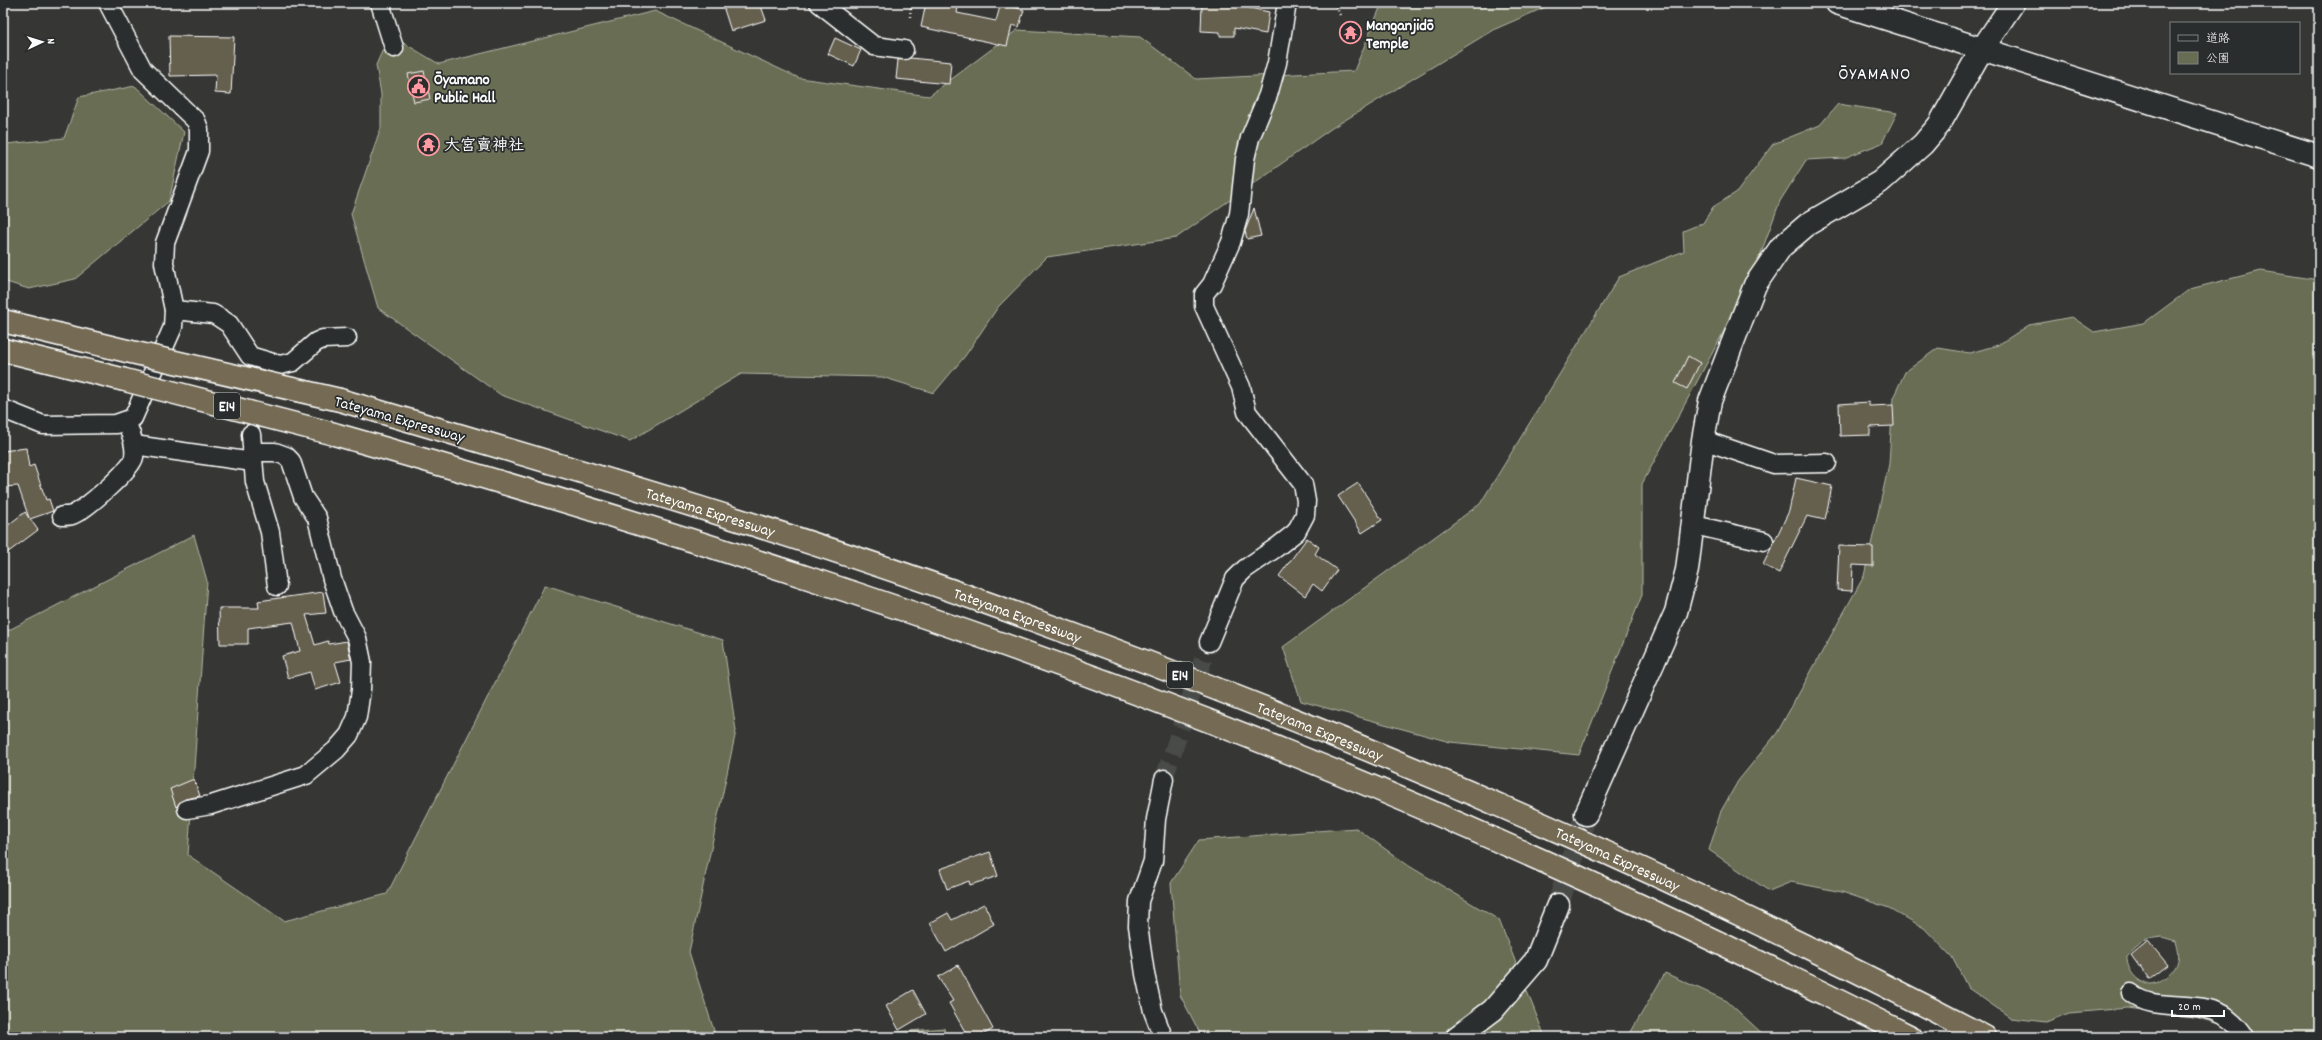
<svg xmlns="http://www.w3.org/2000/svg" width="2322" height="1040" font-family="Dekko,'Klee One',sans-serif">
  <rect width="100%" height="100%" fill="#363734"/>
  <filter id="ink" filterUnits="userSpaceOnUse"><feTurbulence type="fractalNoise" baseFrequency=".025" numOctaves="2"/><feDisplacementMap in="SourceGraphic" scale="8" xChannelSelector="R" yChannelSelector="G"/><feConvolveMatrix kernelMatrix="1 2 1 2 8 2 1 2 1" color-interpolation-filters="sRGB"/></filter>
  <g filter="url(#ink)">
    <!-- green -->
    <g fill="#676d52" stroke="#b3b6a8" fill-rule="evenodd">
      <polygon points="1382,3 1544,3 1550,5 1493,30 1332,128 1176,238 1047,257 998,307 965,356 934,393 882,377 741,374 630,441 501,395 378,308 351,214 381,128 381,94 376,65 384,47 402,42 439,64 655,11 799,78 929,96 1017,30 1140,37 1196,79 1354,71"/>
      <polygon points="135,86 184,132 169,201 75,279 29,289 3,281 3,135 7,144 64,138 79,97"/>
      <polygon points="1838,104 1897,113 1882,143 1844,158 1806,160 1780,201 1757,264 1730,320 1642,484 1642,595 1579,755 1450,742 1301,701 1283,647 1480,504 1619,277 1684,251 1683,231 1703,223 1713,207 1737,192 1773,144 1820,125"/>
      <path d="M2261 271 2319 280V1037H2265L2196 1017 2128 1008 2069 1013 2046 1022 2011 1018 1968 988 1952 957 1924 928 1889 908 1842 892 1791 882 1769 891 1709 850 1721 811 1738 781 1777 733 1864 576 1889 464 1893 398 1905 372 1938 348 1970 353 1998 345 2029 325 2072 317 2094 332 2144 323 2190 289ZM2162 937 2176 941C2177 946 2180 954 2178 960 2176 969 2161 984 2151 984 2137 984 2126 969 2127 956L2146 939Z"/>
      <polygon points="194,535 207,581 188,855 284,921 387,894 545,585 723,640 736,731 689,952 716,1037 3,1037 3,633"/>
      <polygon points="1356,828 1409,866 1499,920 1545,1037 1202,1037 1180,995 1171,883 1199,840"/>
      <polygon points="1665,973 1727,1001 1766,1037 1628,1037"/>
      <polygon points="944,1028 945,1037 841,1037"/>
    </g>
    <!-- building -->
    <g fill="#655e4e" stroke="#fff">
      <polygon points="722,3 760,3 766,20 731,31"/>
      <polygon points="926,3 958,7 957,13 996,21 1001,3 1024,10 1019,27 1012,25 1007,46 921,27"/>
      <polygon points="1202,4 1235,5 1269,12 1266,34 1234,28 1234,36 1220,36 1220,32 1201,31"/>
      <polygon points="169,36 234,37 231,94 215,93 216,75 170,76"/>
      <polygon points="835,38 861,50 854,66 828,54"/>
      <polygon points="910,58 951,62 949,84 896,79 898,60"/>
      <polygon points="424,71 430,99 414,102 408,74"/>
      <polygon points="436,137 437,150 423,152 422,139"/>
      <polygon points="1254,208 1261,236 1247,239 1245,231"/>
      <polygon points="1688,356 1700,363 1687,389 1675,383"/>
      <polygon points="1869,402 1869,406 1893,405 1894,426 1870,427 1870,435 1840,436 1839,404"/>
      <polygon points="26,448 29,467 34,465 46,500 49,499 53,511 30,519 38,530 3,556 3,529 25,512 29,518 18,486 3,487 3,451"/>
      <polygon points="1796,478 1832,486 1825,520 1807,516 1779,573 1763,565 1789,511"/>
      <polygon points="1358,483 1382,520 1362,533 1338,496"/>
      <polygon points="1307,538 1319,547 1315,554 1337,570 1322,591 1313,584 1305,596 1279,576"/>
      <polygon points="1839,546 1873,547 1873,566 1853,565 1852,591 1837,590"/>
      <polygon points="323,592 326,613 306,615 315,645 328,641 329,644 347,641 351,659 335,662 341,682 315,690 310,672 288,678 282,656 300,651 293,622 248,628 248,644 220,644 219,608 259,608 258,601"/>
      <polygon points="194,779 200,796 185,799 176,807 170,789"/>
      <polygon points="990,852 998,876 970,885 969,881 947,889 940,869"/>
      <polygon points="984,904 994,924 946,952 930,923 948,913 952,920"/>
      <polygon points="2148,941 2168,965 2149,980 2131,955"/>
      <polygon points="958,965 993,1029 979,1037 968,1037 949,1003 953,1001 938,977"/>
      <polygon points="913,990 926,1014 899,1030 886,1006"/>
    </g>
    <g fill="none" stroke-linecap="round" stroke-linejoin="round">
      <!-- minor-tunnel -->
      <polyline stroke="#4a4b48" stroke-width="18" stroke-dasharray="18 9" stroke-linecap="butt" points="1164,779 1209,642"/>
      <!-- tertiary-tunnel -->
      <polyline stroke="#4a4b48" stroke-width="22" stroke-dasharray="22 11" stroke-linecap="butt" points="1558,905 1586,814"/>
      <defs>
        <g id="minor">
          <polyline points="380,3 394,48"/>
          <polyline points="819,3 874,46 904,50"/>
          <polyline points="174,310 213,314 220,318 229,324 250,356 280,365 293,362 316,342 323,339 347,338"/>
          <polyline points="3,409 43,425 116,424 133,418 173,327 174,310 164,263 165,243 199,151 199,129 196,121 143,70 108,3"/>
          <polyline points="251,434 255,482 270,532 277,586"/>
          <polyline points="1703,440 1774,464 1827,463"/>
          <polyline points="134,445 253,462"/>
          <path d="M62 516C65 516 69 516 72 515 84 511 132 469 134 457 136 444 130 432 126 421"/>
          <polyline points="1694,525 1764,541"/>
          <polyline points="1209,642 1235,579 1245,569 1277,547 1296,532 1305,515 1306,501 1303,484 1247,412 1241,387 1204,306 1204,294 1212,284 1231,242 1239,214 1245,159 1250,138 1268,95 1277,63 1287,3"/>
          <polyline points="187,809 211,805 306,775 336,750 349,735 357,717 361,690 362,662 357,638 343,611 332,579 317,518 303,497 291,461 286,456 275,452 252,452"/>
          <path d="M2131 993C2162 1019 2215 987 2245 1037"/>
          <polyline points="1163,1037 1153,1011 1145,974 1138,926 1139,901 1153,861 1156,819 1164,779"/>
        </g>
        <g id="tertiary">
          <polyline points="1837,3 2319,156"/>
          <polyline points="1586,814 1676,612 1687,570 1703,440 1710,401 1755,285 1781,247 1808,224 1880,182 1923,144 1939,125 1982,49 2013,3"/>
          <polyline points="1457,1037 1493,1010 1536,960 1558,905"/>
        </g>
        <g id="motorway">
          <polyline points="3,321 127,351"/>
          <polyline points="3,350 121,379"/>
          <path id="s1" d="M340 400C556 464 772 526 984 602 1327 725 1663 868 1985 1037"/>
          <path d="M334 434C656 525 975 626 1285 751 1498 836 1706 934 1911 1037"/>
        </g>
      </defs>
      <!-- minor casing -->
      <use href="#minor" stroke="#fff" stroke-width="21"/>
      <!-- tertiary casing -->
      <use href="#tertiary" stroke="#fff" stroke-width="25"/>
      <!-- motorway casing -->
      <use href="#motorway" stroke="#fff" stroke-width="25"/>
      <!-- path -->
      <g stroke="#fff" stroke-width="2.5" stroke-dasharray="1 3" stroke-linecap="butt">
        <polyline points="1335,3 1340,15"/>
        <polyline points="910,17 911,3"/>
      </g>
      <!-- minor -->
      <use href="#minor" stroke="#2a2d2e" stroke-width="18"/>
      <!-- tertiary -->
      <use href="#tertiary" stroke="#2a2d2e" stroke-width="22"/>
      <!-- motorway -->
      <use href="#motorway" stroke="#746b52" stroke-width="22"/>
      <defs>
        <g id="motorway-bridge">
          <polyline points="127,351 340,400"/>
          <polyline points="121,379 334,434"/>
        </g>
      </defs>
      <!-- motorway-bridge casing -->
      <use href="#motorway-bridge" stroke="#fff" stroke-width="25" stroke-linecap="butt"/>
      <!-- motorway-bridge -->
      <use href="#motorway-bridge" stroke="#746b52" stroke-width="22"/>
    </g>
  </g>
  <!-- icons -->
  <defs>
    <symbol id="temple-ring" viewBox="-11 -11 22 22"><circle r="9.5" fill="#2a2d2e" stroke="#ff9aa2" stroke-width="1.5"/><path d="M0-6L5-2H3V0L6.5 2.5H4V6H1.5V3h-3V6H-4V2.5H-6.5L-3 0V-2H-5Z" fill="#ff9aa2"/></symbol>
    <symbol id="civic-ring" viewBox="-11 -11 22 22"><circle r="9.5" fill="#2a2d2e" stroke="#ff9aa2" stroke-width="1.5"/><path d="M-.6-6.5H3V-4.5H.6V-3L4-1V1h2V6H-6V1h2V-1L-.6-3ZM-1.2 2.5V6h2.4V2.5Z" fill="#ff9aa2"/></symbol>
  </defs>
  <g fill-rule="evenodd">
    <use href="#temple-ring" x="1338" y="20" width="25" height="25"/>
    <use href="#civic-ring" x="406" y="74" width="25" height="25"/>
    <use href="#temple-ring" x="416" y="132" width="25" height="25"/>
  </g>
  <g text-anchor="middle" stroke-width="3.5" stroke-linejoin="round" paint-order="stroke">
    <!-- shield labels -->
    <g fill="#2a2d2e" stroke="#bfc0c0" stroke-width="1">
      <rect x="214" y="393" width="26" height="26" rx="3"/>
      <rect x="1167" y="662" width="26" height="26" rx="3"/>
    </g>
    <g font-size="15" font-weight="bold" fill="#fff">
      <text x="227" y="411">E14</text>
      <text x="1180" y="680">E14</text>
    </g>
    <!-- poi labels -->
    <g font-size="16" font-weight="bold" fill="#fff" stroke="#2a2d2e" text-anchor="start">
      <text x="1366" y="30">Manganjidō<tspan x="1366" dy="18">Temple</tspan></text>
      <text x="434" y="84">Ōyamano<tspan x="434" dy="18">Public Hall</tspan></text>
      <text x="444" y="150">大宮賣神社</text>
    </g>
    <!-- street labels -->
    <g font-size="16" fill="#fff" stroke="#2a2d2e">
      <text transform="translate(400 418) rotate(16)" y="6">Tateyama Expressway</text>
      <text dy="6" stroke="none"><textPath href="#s1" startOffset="387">Tateyama Expressway</textPath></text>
      <text dy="6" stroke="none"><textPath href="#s1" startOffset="711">Tateyama Expressway</textPath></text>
      <text dy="6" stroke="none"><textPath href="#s1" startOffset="1035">Tateyama Expressway</textPath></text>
      <text dy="6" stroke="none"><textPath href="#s1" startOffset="1359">Tateyama Expressway</textPath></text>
    </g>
    <!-- quarter labels -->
    <g font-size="18" letter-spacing="1" fill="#fff" stroke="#2a2d2e">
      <text x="1875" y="79">ŌYAMANO</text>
    </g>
  </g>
  <!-- margin -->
  <rect width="2322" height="1040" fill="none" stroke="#2a2d2e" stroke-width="16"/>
  <rect x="8" y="8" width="2306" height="1024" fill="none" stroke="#fff" stroke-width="1.5" filter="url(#ink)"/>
  <!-- legend -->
  <rect x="2170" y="22" width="130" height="52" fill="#2a2d2e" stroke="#7f8182"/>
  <rect x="2178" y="35" width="20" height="6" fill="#2a2d2e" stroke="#7f8182"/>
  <text x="2206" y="42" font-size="12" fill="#ffffff">道路</text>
  <rect x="2178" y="52" width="20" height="12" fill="#676d52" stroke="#7f8182"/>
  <text x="2206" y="62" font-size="12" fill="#ffffff">公園</text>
  <!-- north arrow -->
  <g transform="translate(42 42) rotate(86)" stroke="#2a2d2e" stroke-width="3" paint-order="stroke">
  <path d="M0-3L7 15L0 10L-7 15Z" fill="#ffffff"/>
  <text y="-6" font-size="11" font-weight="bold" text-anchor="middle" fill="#ffffff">N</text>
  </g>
  <!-- scale -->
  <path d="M2172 1010v6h52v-6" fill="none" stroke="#ffffff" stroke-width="2"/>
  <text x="2178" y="1010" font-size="12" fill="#ffffff" stroke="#2a2d2e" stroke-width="3" paint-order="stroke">20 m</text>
</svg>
